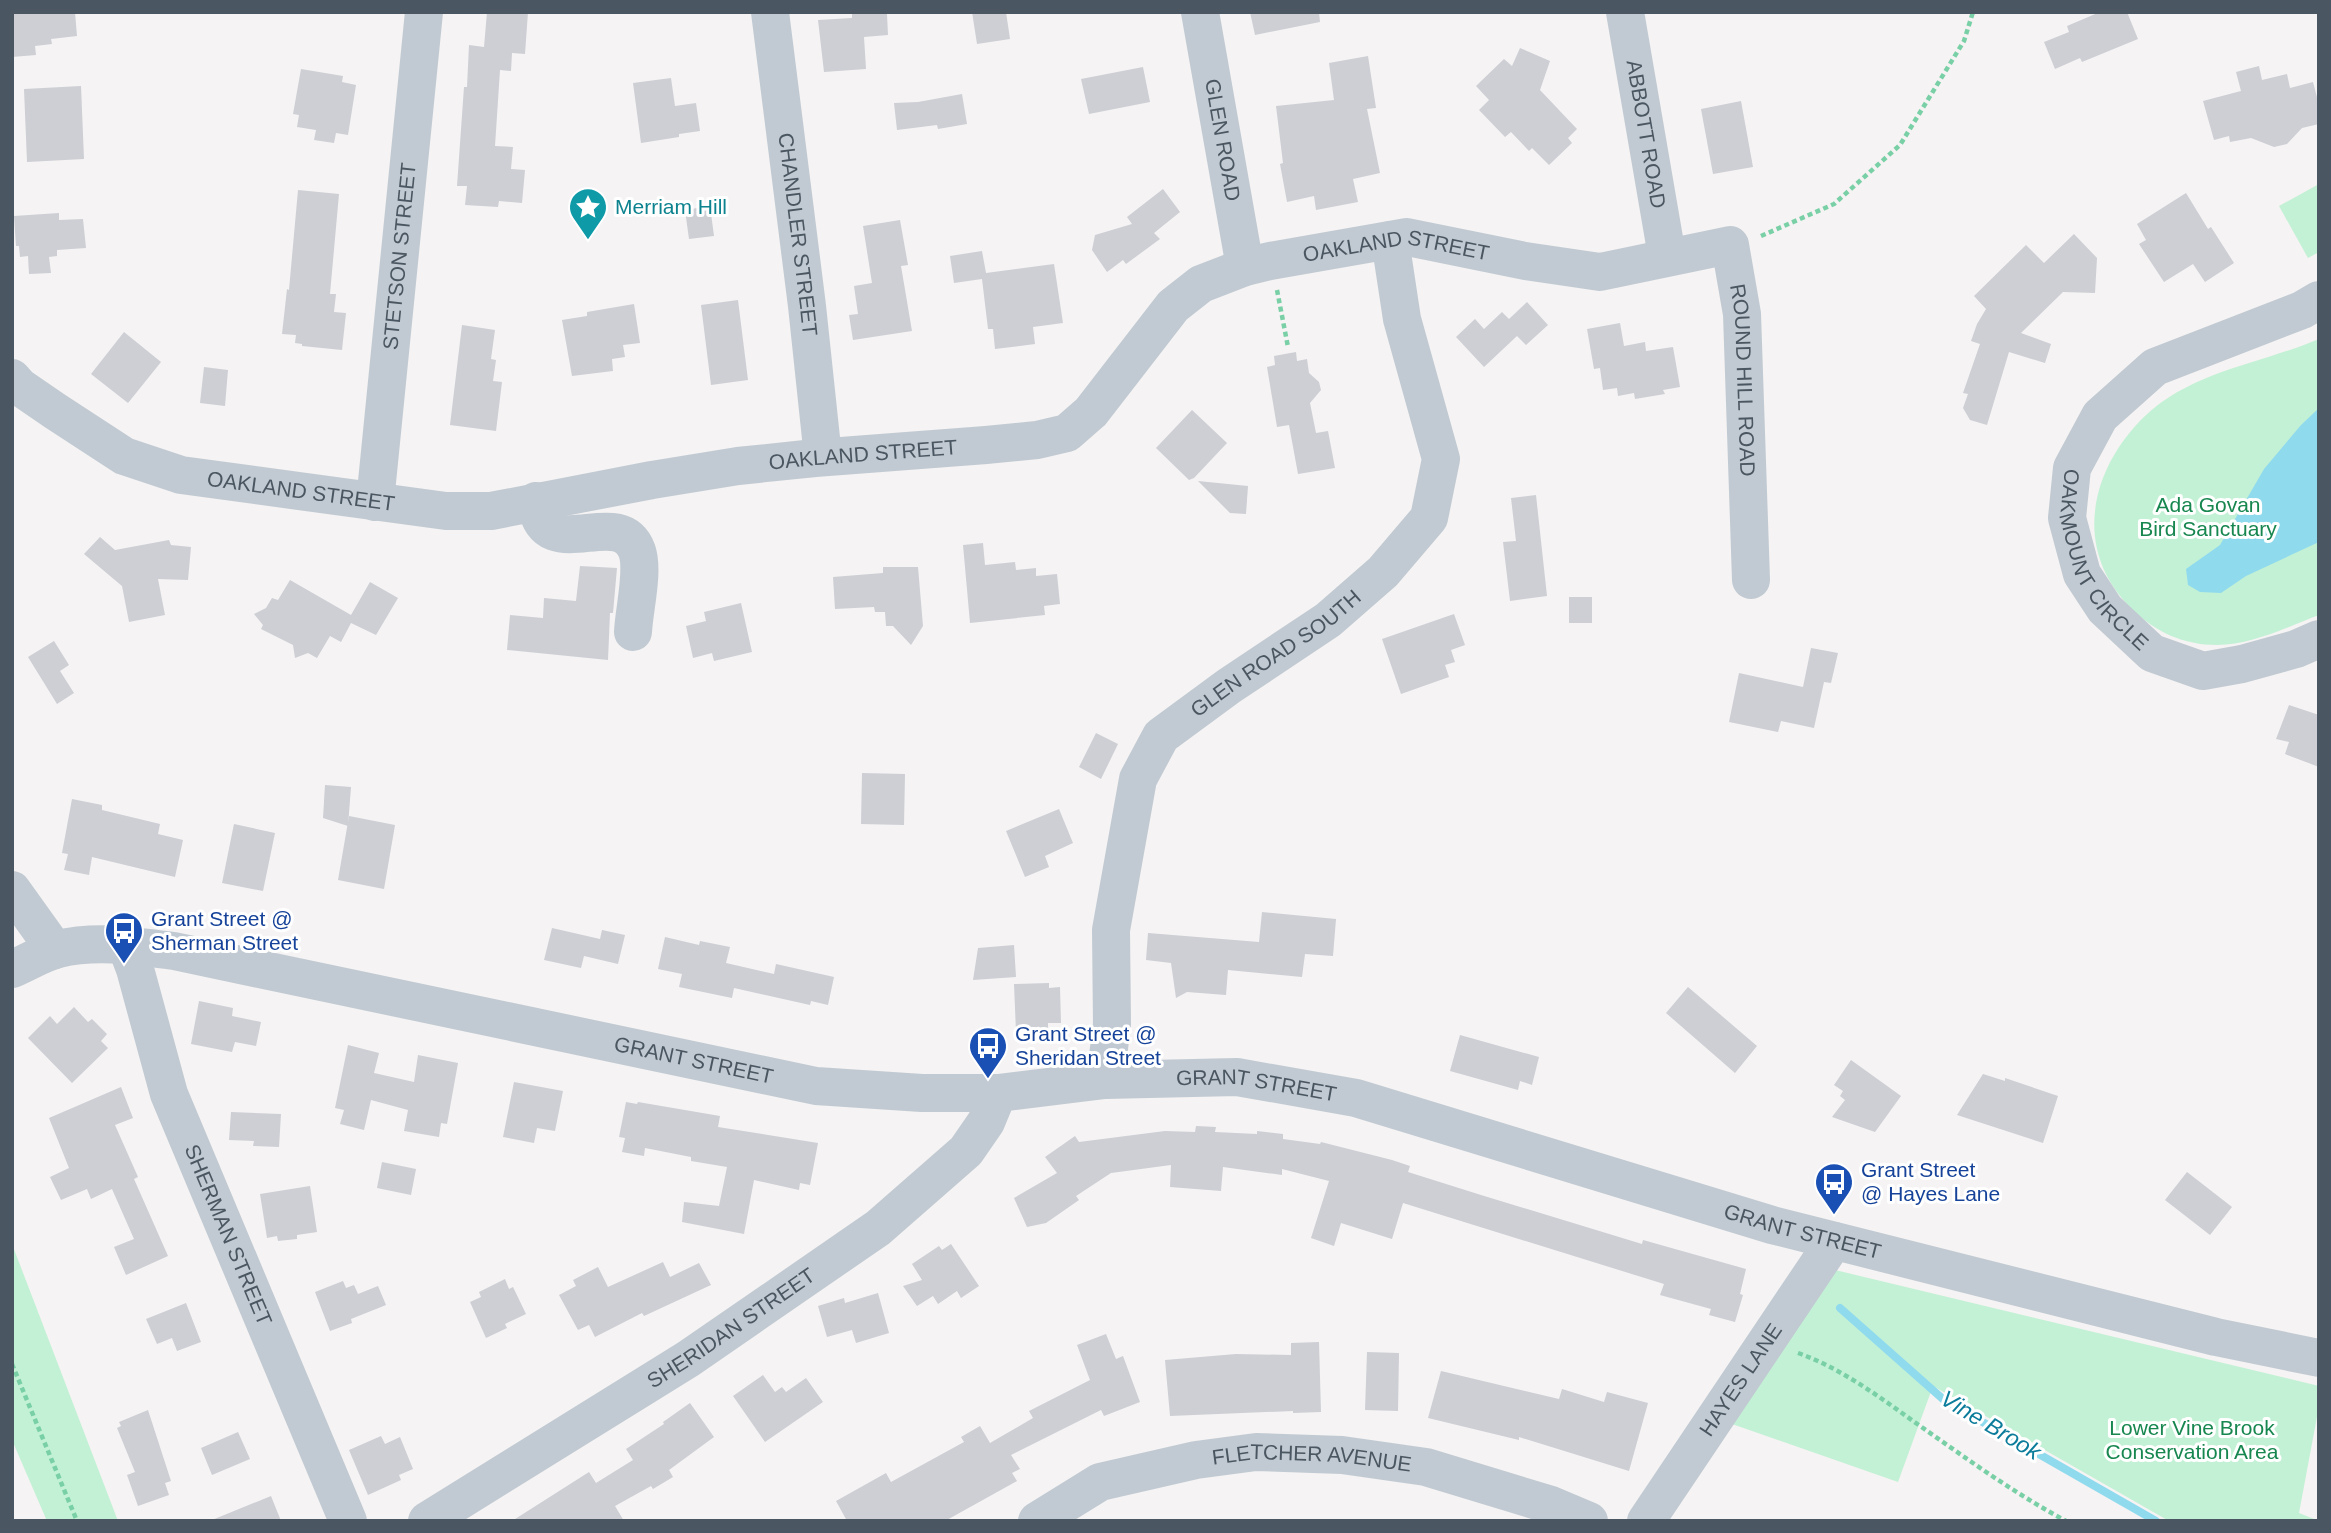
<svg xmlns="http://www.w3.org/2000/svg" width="2331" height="1533" font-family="Helvetica,sans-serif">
  <rect width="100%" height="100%" fill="#f5f3f3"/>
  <!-- green -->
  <g fill="#c3f1d5">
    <polygon points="2319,184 2319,252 2308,258 2279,206"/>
    <path d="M2319 339V615C2287 627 2252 645 2217 645 2184 645 2155 632 2132 609 2072 551 2089 470 2145 416 2193 371 2260 364 2319 339Z"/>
    <polygon points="12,1244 118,1521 47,1521 12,1440"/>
    <polygon points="1835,1270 2319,1386 2319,1406 2299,1513 2319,1521 2169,1521 1933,1386 1898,1482 1732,1424"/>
  </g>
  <!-- water -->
  <polygon fill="#90daee" points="2319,408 2319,542 2246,576 2221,593 2200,592 2188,585 2186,569 2220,545 2264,469 2301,425"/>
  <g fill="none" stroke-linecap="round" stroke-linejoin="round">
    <!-- stream -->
    <polyline stroke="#90daee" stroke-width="8" points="1840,1308 1944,1400 2156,1521"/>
  </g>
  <!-- building -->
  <g fill="#cdcfd5">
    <polygon points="12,12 75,12 77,36 51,39 52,44 35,46 36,55 12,57"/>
    <polygon points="487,12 528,12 525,54 512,53 511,71 500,70 495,146 513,147 511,169 525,170 522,203 499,201 498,207 465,205 467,186 457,186 464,87 467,87 469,45 484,47"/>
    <polygon points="852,12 887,14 888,35 864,37 866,69 824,72 818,20 852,18"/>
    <polygon points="972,12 1006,12 1010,39 977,44"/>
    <polygon points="1250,12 1319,12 1320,22 1255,35"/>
    <polygon points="2100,12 2127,12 2138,39 2082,62 2080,58 2055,69 2044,42 2069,32 2067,26"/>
    <polygon points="1520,48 1550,61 1540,90 1577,129 1568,138 1572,143 1549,165 1532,148 1529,151 1511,132 1505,137 1479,110 1489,100 1476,86 1504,59 1512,66"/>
    <polygon points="1368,56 1376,108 1367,109 1380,173 1353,179 1358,202 1316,210 1314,196 1287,202 1280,164 1283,163 1276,106 1334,100 1329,63"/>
    <polygon points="2259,66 2262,80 2287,74 2290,88 2313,82 2319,105 2319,124 2302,128 2287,144 2274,147 2251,138 2230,142 2229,136 2214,140 2203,101 2241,91 2236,72"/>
    <polygon points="1143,67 1150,102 1089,114 1081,79"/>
    <polygon points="301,69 343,76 342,82 356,85 348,135 336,133 334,143 314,140 316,130 297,127 299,115 293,114"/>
    <polygon points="671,78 675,106 696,103 700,131 679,134 679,137 641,143 633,83"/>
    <polygon points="81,86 84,159 27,162 24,89"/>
    <polygon points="962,94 967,124 938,129 937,125 897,130 894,103 918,102"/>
    <polygon points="1741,101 1753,167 1713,174 1701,109"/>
    <polygon points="1163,189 1180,212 1154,233 1160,239 1126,264 1123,260 1107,272 1092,250 1095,235 1132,224 1127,217"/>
    <polygon points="298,190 339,194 330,294 336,294 334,312 346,313 342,350 302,346 302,344 295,343 296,335 282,334 287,289 289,290"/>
    <polygon points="2186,193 2208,229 2211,227 2234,263 2205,282 2193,264 2164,282 2139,244 2146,240 2137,224"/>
    <polygon points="710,206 714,236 689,239 685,210"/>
    <polygon points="59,213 59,220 83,219 86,248 57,250 57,256 49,257 51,273 29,274 28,256 20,257 19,246 16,246 14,216"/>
    <polygon points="900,220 908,265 901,266 912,331 853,340 849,315 858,314 854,286 872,283 863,226"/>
    <polygon points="2074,234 2097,258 2095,293 2063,292 2021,333 2051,344 2045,363 2009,352 1987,425 1970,420 1963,408 1968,394 1963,393 1980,344 1971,341 1977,324 1986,309 1974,296 2026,245 2044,263"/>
    <polygon points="982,251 986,273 1054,264 1063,323 1033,327 1035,344 995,349 993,329 988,329 982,279 954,283 950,256"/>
    <polygon points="738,300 748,380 711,385 701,305"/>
    <polygon points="1527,302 1548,325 1526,345 1517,336 1484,367 1456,337 1475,319 1484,329 1502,312 1509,319"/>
    <polygon points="634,304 640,343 623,345 625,357 612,359 613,371 572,376 562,320 587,316 587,312"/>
    <polygon points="1620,323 1624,346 1645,342 1646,351 1673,347 1680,387 1663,390 1665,394 1635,399 1634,393 1618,396 1617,388 1603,390 1600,368 1594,369 1587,329"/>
    <polygon points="462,325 495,330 491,359 496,360 493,381 502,382 496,431 450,425"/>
    <polygon points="124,332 161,362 128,403 91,374"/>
    <polygon points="1296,352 1297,361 1307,359 1309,373 1319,382 1321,390 1310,403 1316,433 1328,431 1335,468 1298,474 1289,425 1277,427 1267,367 1275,365 1274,356"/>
    <polygon points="204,367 228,370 225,406 200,403"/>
    <polygon points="1192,410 1227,443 1194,478 1189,480 1156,448"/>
    <polygon points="1198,481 1248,486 1246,514 1230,513"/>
    <polygon points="1536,495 1547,596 1510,601 1503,542 1516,541 1511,498"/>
    <polygon points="100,537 115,550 169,540 171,545 191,547 188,580 158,579 165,615 129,622 122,586 84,554"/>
    <polygon points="983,543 985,565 1015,562 1016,570 1036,568 1036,576 1057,574 1060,604 1044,606 1045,615 970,623 963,545"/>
    <polygon points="580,566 617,568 613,613 610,613 608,660 507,650 510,615 543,618 544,598 576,601"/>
    <polygon points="883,567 918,567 923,626 911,645 893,626 886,626 885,612 875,612 874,607 835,609 833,577 883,573"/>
    <polygon points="290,580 351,615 370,582 398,598 376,635 351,623 341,642 330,636 317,658 308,653 295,658 293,645 261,629 263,625 254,614 266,608 272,598 278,600"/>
    <rect x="1569" y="597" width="23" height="26"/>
    <polygon points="741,603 752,652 714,661 712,653 693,658 686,626 706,621 704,612"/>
    <polygon points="1454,614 1465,645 1451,650 1455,662 1445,665 1449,677 1401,694 1382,639"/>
    <polygon points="54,641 69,665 60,671 74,693 57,704 28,657"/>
    <polygon points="1811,648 1838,653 1831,683 1824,682 1814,728 1781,721 1778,732 1729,722 1739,673 1803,687"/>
    <polygon points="2289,705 2319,715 2319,767 2285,754 2289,742 2276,739"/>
    <polygon points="1096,733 1118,744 1101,779 1079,767"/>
    <polygon points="862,773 905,774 904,825 861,824"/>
    <polygon points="325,785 351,787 348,826 323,818"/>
    <polygon points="72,799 102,805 102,810 160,824 158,834 183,840 175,877 92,857 89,875 64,870 68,854 62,853"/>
    <polygon points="1059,809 1073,843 1045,856 1049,867 1025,877 1006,831"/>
    <polygon points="349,816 395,825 384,889 338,880"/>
    <polygon points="234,824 275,833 263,891 222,883"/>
    <polygon points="1262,912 1336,919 1333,956 1305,954 1302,977 1228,970 1226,995 1187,992 1176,998 1171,963 1146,960 1148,933 1259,942"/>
    <polygon points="552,928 600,939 602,930 625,935 618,964 584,956 581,968 544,960"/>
    <polygon points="665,937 699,945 700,941 730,947 726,963 774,974 776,964 834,977 828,1005 811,1001 810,1005 734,988 732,998 679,987 682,974 658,969"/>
    <polygon points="1014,945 1016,977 973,980 978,948"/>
    <polygon points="1049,983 1049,988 1060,987 1061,1023 1048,1023 1048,1031 1016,1032 1014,984"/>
    <polygon points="1688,987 1757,1046 1735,1073 1666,1013"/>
    <polygon points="199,1001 233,1008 232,1016 261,1022 256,1046 235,1042 232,1052 191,1044"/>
    <polygon points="74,1007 88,1022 92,1019 107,1034 101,1041 108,1048 72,1083 28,1038 50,1016 57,1024"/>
    <polygon points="1460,1035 1539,1057 1532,1085 1520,1081 1518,1090 1450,1071"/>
    <polygon points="348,1045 379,1053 374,1073 414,1082 418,1055 458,1063 447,1124 441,1123 439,1137 404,1131 408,1110 371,1100 364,1130 340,1124 344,1110 335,1108"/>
    <polygon points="1851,1060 1901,1096 1875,1132 1832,1117 1845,1100 1840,1096 1843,1091 1834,1085"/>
    <polygon points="1983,1074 2005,1081 2005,1078 2058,1096 2043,1143 1957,1115"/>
    <polygon points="514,1082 563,1091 555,1131 537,1128 534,1143 503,1137"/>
    <polygon points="121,1087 133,1118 115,1125 138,1177 134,1179 168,1256 126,1275 114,1247 134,1239 112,1189 91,1199 87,1189 61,1200 50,1177 69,1168 49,1118"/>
    <polygon points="626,1102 637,1104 638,1102 720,1116 718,1127 818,1143 810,1185 800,1183 799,1190 754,1180 744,1234 682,1222 684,1202 719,1206 727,1167 691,1161 691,1157 645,1148 644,1156 622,1152 625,1138 619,1137"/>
    <polygon points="231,1112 281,1114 279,1147 253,1146 254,1141 229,1140"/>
    <polygon points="1196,1126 1216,1127 1215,1132 1257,1134 1257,1131 1283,1134 1283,1139 1320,1144 1321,1142 1392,1160 1410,1166 1408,1172 1481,1195 1642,1244 1643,1240 1746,1269 1740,1294 1743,1295 1735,1322 1709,1315 1711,1309 1660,1295 1664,1284 1403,1203 1392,1239 1341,1223 1334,1246 1311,1238 1329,1181 1282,1169 1282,1175 1223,1167 1221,1191 1170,1187 1171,1165 1111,1173 1076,1196 1079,1200 1046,1223 1027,1227 1014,1198 1057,1173 1045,1157 1075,1136 1079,1142 1165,1131 1195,1132"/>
    <polygon points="382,1162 416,1169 411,1195 377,1188"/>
    <polygon points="2187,1172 2232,1207 2210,1235 2165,1200"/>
    <polygon points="310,1186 317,1232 297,1235 297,1239 278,1241 277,1236 267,1238 260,1194"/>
    <polygon points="951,1244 979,1286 961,1298 957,1291 938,1304 933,1296 917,1306 903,1286 922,1280 912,1264 939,1246 942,1250"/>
    <polygon points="663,1262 670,1277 699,1263 711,1285 644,1316 642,1313 595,1337 589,1325 578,1330 559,1295 576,1286 573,1280 598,1267 608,1287"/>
    <polygon points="505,1279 509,1289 513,1287 526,1314 505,1324 507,1328 486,1338 470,1302 481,1297 479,1292"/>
    <polygon points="343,1281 346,1288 354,1285 358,1294 378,1286 386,1305 351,1319 352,1323 330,1331 315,1292"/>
    <polygon points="878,1293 889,1333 856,1343 852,1330 827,1337 818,1306 844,1298 845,1303"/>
    <polygon points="186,1303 201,1342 177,1351 172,1338 157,1344 146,1319"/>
    <polygon points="1106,1334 1116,1359 1123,1356 1140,1402 1104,1416 1101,1410 1011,1455 1020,1469 1012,1473 1017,1481 945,1521 847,1521 836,1501 886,1473 891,1482 964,1442 961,1437 980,1426 990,1443 1033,1418 1029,1411 1090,1380 1077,1345"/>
    <polygon points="1319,1342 1321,1412 1293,1413 1293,1411 1170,1416 1165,1360 1236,1354 1291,1355 1291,1343"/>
    <polygon points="1367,1352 1399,1353 1398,1411 1365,1410"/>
    <polygon points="1441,1371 1559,1399 1562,1389 1604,1402 1607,1392 1648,1403 1629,1471 1519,1437 1519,1440 1428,1418"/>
    <polygon points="763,1375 775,1392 782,1387 786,1392 806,1378 823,1402 765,1442 733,1396"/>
    <polygon points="690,1403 714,1437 669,1470 673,1477 653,1489 651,1486 615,1506 624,1521 512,1521 589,1472 596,1483 633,1460 626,1449 664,1424 663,1422"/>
    <polygon points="148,1410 171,1481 165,1483 169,1495 138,1506 127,1475 135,1472 117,1428 121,1426 119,1422"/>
    <polygon points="238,1432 250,1459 212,1475 201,1448"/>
    <polygon points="381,1436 385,1444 400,1437 413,1469 399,1475 401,1480 368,1495 349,1450"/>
    <polygon points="271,1496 281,1521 212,1521 212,1520"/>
  </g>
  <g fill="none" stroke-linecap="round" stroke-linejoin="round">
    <!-- path -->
    <g stroke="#7ad0a6" stroke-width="4.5" stroke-dasharray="5 3.5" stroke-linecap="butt">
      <polyline points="1761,236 1834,204 1900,145 1964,41 1973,12"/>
      <polyline points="1277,290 1288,347"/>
      <path d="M1798 1353C1840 1368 1877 1395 1913 1421 1963 1456 2012 1492 2066 1521"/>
      <polyline points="12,1364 77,1521"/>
    </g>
    <!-- minor -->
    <g stroke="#c1cad2" stroke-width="38">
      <path id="s1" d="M770 12 807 306 823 457"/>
      <path id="s2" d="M1200 12 1245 267"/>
      <path id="s3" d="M1625 12 1667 256"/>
      <path id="s4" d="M2319 300 2302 310 2155 367 2100 416 2072 468 2067 518 2082 574 2105 609 2152 653 2203 671 2242 664 2296 649 2319 639"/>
      <path id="s5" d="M12 378 20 387 55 411 124 456 181 475 446 511H491L652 480 738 466 815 458 986 445 1037 440 1067 433 1091 412 1173 306 1201 284 1245 267 1270 261 1407 237 1525 261 1600 272 1730 245 1742 314 1751 580"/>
      <path d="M536 501C543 570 619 502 637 551 644 571 634 610 633 632"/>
      <path id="s6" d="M375 502 424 12"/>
      <polyline points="12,890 55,950"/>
      <path id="s7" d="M126 945 135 969 169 1094 348 1521"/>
      <path id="s8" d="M12 969C27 963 42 953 58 949 96 940 136 946 174 951L816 1086 922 1093H998L1105 1080 1237 1077 1356 1098 1772 1225 2216 1337 2319 1358"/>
      <path id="s9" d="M1105 1080 1112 1024 1111 930 1138 779 1161 736 1229 686 1328 620 1383 572 1429 518 1441 459 1402 319 1390 240"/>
      <path id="s10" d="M427 1521 688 1359 878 1228 966 1151 986 1122 998 1093"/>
      <path id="s11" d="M1037 1521 1100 1482 1196 1460 1256 1452 1342 1455 1426 1467 1551 1505 1589 1521"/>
      <path id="s12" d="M1646 1521 1834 1241"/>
    </g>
  </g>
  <!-- icons -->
  <defs>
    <symbol id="sight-pin" viewBox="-11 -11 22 30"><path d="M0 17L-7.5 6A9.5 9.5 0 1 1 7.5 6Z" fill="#0f9aa8" stroke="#fff"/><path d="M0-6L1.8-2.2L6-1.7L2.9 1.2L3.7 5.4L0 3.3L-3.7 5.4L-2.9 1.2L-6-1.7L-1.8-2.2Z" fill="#fff"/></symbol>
    <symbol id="bus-pin" viewBox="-11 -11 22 30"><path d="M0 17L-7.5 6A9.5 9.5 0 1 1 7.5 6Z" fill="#1a4fb4" stroke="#fff"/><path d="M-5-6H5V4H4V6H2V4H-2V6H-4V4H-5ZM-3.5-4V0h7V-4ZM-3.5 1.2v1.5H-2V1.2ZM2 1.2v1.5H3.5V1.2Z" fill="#fff"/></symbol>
  </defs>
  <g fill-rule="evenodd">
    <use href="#sight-pin" x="566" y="185" width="44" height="60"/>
    <use href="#bus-pin" x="102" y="909" width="44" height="60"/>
    <use href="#bus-pin" x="966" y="1024" width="44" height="60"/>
    <use href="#bus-pin" x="1812" y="1160" width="44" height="60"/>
  </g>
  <g text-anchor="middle" stroke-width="6" stroke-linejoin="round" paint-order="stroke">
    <!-- street labels -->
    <g font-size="21" fill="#4a5661" stroke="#fff">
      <text dy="7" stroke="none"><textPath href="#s3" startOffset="124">ABBOTT ROAD</textPath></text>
      <text dy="7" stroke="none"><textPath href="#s2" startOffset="130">GLEN ROAD</textPath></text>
      <text dy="7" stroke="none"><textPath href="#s1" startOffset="224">CHANDLER STREET</textPath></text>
      <text dy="7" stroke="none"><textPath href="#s5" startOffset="1494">OAKLAND STREET</textPath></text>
      <text dy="7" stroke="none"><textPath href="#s6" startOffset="247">STETSON STREET</textPath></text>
      <text dy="7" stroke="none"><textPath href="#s5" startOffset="1970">ROUND HILL ROAD</textPath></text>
      <text dy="7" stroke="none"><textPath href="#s5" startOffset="886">OAKLAND STREET</textPath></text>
      <text dy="7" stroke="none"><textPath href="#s5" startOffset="318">OAKLAND STREET</textPath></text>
      <text dy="7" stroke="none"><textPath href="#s4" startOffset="413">OAKMOUNT CIRCLE</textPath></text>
      <text dy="7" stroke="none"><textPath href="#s9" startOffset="494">GLEN ROAD SOUTH</textPath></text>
      <text dy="7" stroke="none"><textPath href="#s8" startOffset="698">GRANT STREET</textPath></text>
      <text dy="7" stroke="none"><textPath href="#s8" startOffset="1265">GRANT STREET</textPath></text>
      <text dy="7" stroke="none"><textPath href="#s8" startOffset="1832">GRANT STREET</textPath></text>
      <text dy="7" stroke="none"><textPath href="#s7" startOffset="308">SHERMAN STREET</textPath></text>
      <text dy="7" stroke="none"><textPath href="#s10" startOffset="360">SHERIDAN STREET</textPath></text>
      <text dy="7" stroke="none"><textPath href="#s12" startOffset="170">HAYES LANE</textPath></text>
      <text dy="7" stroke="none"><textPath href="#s11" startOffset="289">FLETCHER AVENUE</textPath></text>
    </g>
    <!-- culture labels -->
    <g font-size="21" fill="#0d838f" stroke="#fff" text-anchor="start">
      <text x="615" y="214">Merriam Hill</text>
    </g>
    <!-- park labels -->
    <g font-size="21" fill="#17864f" stroke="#fff">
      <text x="2208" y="512">Ada Govan<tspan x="2208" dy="24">Bird Sanctuary</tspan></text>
      <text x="2192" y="1435">Lower Vine Brook<tspan x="2192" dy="24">Conservation Area</tspan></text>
    </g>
    <!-- transit labels -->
    <g font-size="21" fill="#164399" stroke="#fff" text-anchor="start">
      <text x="151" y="926">Grant Street @<tspan x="151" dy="24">Sherman Street</tspan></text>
      <text x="1015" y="1041">Grant Street @<tspan x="1015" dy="24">Sheridan Street</tspan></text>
      <text x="1861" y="1177">Grant Street<tspan x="1861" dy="24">@ Hayes Lane</tspan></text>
    </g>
    <!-- water labels -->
    <g font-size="23" font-style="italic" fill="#0c7c9b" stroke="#fff">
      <text transform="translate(1991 1425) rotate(31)" y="8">Vine Brook</text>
    </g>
  </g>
  <!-- border -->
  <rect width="2331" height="1533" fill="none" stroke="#4a5661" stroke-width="28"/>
</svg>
